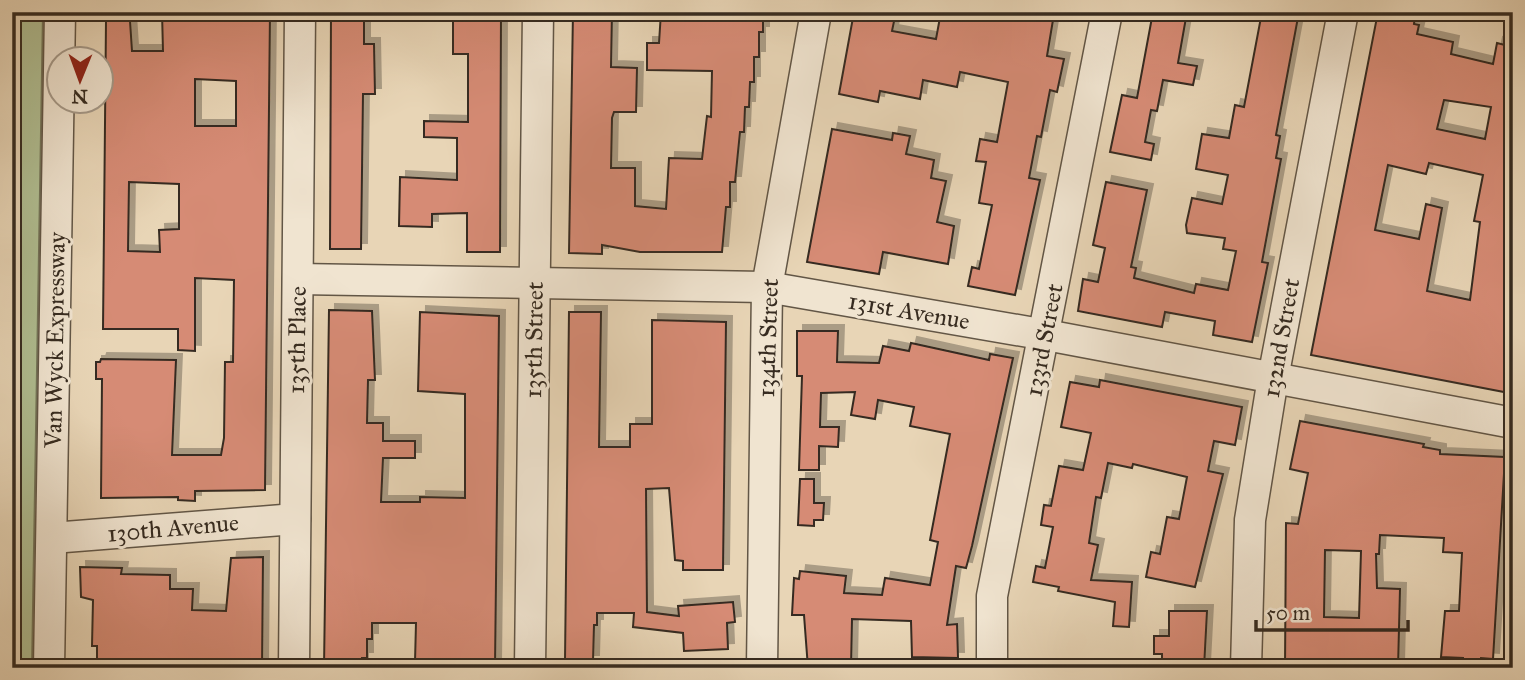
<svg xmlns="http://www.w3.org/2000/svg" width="1525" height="680" font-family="'IM FELL Great Primer',serif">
  <defs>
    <filter id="shadow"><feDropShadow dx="6" dy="-6" stdDeviation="0" flood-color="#0004"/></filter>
  </defs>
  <rect width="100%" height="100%" fill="#e8d5b6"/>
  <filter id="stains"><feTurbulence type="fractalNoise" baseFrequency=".00286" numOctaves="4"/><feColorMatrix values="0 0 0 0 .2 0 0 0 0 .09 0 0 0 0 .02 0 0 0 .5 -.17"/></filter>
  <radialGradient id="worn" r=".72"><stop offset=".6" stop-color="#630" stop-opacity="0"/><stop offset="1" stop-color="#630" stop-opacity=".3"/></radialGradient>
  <!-- green -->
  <polygon fill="#b0be92" stroke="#737459" stroke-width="2" points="15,12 43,12 32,668 12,668"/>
  <!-- building -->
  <g fill="#d68b75" stroke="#362b20" stroke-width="2" fill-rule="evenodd" filter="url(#shadow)">
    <path d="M162 12 225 15V12H270L265 490 195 491V501L178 500V497L101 498 102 379H96V362H100L101 359 176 360 172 455H221L224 438 225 362H233L234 280 195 278V351L178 350V329H103L106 21H130L132 51H163ZM195 79 236 81V126H195ZM129 182 179 184V229L159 230 160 252 128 251Z"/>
    <polygon points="331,12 364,12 364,44 374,44 375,94 363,94 361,249 330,249"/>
    <polygon points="453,12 501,12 500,252 467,252 467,213 432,214 432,227 399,226 400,177 457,180 457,138 424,137 424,121 468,122 468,54 453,54"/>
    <polygon points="573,12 612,12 611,67 637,68 636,112 614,112 612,118 611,168 635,168 635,206 666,209 669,158 702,159 707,116 711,117 712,71 647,70 647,43 659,43 661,12 763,17 763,32 759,32 759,57 754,57 754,82 750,82 749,107 745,107 744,132 740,132 735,182 730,182 730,207 726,207 722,252 640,252 602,245 602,254 569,253"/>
    <polygon points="854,12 896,12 892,31 936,39 941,12 1008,12 1053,20 1047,56 1064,59 1057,92 1050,90 1041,137 1037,136 1029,178 1040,180 1015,295 968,286 972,267 979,269 992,205 979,203 986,162 976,161 980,139 997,142 1008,82 960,72 957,87 923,80 920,99 880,91 878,102 839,94"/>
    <polygon points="1153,12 1187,12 1178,63 1197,66 1193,85 1163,80 1157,111 1151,110 1145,142 1154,144 1151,160 1110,152 1122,95 1137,98"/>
    <polygon points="1262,12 1299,12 1276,135 1280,136 1276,158 1281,159 1262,262 1268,263 1252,342 1213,335 1215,321 1165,312 1162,327 1078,311 1083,279 1098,282 1105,248 1093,245 1106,182 1147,190 1131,267 1136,268 1134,278 1194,293 1196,284 1228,290 1236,251 1223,249 1225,238 1187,233 1186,225 1192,198 1222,204 1228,175 1196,169 1202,134 1229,138 1235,105 1244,107"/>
    <path d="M1378 12 1415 16 1414 24 1419 25 1417 34 1453 42 1451 54 1493 64 1497 43 1513 47V310L1509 330 1512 331 1504 392 1311 355ZM1444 100 1491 107 1485 139 1437 129ZM1429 163 1483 175 1474 221 1480 222 1470 300 1427 291 1442 208 1426 204 1419 239 1375 230 1388 165 1426 174Z"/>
    <polygon points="832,129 892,140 893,133 910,136 906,154 934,160 931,178 946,181 937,222 954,226 948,264 883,252 879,274 807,262"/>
    <polygon points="329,310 372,311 375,380 368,380 367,423 383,423 383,441 415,441 415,458 383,458 381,502 420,502 420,497 465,498 465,394 418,391 420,312 499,316 495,668 455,668 455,662 415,662 416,623 372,623 372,639 367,639 367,658 362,658 362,668 324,668"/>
    <polygon points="569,312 601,312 599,447 630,447 630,424 652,424 652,320 726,322 723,570 683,570 683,561 675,560 669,488 646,489 647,612 679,616 678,606 733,602 735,622 727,623 728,649 684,651 683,633 633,627 634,613 597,613 597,625 594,625 593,661 565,661"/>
    <polygon points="797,331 838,331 837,362 879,363 883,346 909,351 911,343 989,360 990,354 1013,358 972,546 966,568 956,566 947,625 957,624 958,658 912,657 911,621 852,619 851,668 808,668 804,615 792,615 794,578 799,579 800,571 846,576 844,593 882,595 885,578 930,585 938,542 930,540 950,434 910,426 914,407 878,400 875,419 851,415 855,392 821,393 820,427 839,427 838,447 819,446 819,470 799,470 802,376 797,376"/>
    <polygon points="1100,380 1242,407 1235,445 1214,441 1208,471 1223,474 1195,587 1146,577 1151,552 1160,554 1167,517 1179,519 1187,477 1133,464 1132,468 1108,463 1101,498 1096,497 1089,543 1098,545 1091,580 1132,582 1129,627 1113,626 1115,602 1058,591 1059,587 1033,582 1036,566 1045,568 1053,527 1041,525 1044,505 1051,506 1059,466 1083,470 1091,433 1061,427 1070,382 1099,387"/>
    <path d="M1300 421 1424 444 1423 447 1440 450V454L1505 457 1493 659 1481 658 1480 668H1463V658L1441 657 1445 611H1459L1462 553 1443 552 1444 538 1380 535 1379 554H1376L1377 588 1400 589 1398 668H1285L1286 523 1298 524 1308 473 1290 469ZM1325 550 1361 551 1359 618 1324 617Z"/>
    <polygon points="800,479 814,479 814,503 824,503 823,520 814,520 814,526 798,525"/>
    <polygon points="263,557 262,668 97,668 97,646 92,646 93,600 81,597 80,567 122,568 121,574 170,575 170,589 193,589 192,610 226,611 231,558"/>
    <polygon points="1169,611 1207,611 1204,668 1162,668 1162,654 1154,654 1154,636 1169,636"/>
  </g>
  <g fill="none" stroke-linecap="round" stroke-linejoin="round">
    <defs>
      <g id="minor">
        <polyline points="298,279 767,287 1046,335 1513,423"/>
        <polyline points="52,538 295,519"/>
        <polyline points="49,668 60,12"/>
        <polyline points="294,668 300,12"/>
        <polyline points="530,668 538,12"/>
        <polyline points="762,668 767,287 816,12"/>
        <polyline points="992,668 992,596 1107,12"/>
        <polyline points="1246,668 1250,520 1273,378 1343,12"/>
      </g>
    </defs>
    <!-- minor casing -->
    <use href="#minor" stroke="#625646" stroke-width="33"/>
    <!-- minor -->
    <use href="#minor" stroke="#f0e4d0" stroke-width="30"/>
  </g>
  <g text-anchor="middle" stroke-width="6" stroke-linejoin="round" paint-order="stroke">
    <!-- street labels -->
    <g font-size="24" fill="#362b20" stroke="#f0e4d0">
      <text transform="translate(909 311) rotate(10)" y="8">131st Avenue</text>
      <text transform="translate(768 338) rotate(-88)" y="8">134th Street</text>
      <text transform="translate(1281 338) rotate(-80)" y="8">132nd Street</text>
      <text transform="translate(55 340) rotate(-89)" y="8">Van Wyck Expressway</text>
      <text transform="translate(297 340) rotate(-89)" y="8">135th Place</text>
      <text transform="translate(534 340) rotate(-89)" y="8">135th Street</text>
      <text transform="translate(1044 340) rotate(-79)" y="8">133rd Street</text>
      <text transform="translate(173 528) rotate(-5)" y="8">130th Avenue</text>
    </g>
  </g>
  <!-- margin -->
  <rect width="1525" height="680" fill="none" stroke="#e8d5b6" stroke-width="42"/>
  <rect x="14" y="14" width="1497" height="652" fill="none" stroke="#362b20" stroke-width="3.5"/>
  <rect x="21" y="21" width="1483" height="638" fill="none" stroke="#362b20" stroke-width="2"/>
  <!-- north arrow -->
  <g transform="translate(80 80) rotate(181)"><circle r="33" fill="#f0e4d0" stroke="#a69a8a" stroke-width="2"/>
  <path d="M0-5L12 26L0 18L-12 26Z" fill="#8f2418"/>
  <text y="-10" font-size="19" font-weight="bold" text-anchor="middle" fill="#362b20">N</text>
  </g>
  <!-- scale -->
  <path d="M1256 620v10h152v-10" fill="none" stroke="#362b20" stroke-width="3.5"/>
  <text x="1266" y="620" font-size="21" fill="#362b20" stroke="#f0e4d0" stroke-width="5" paint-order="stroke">50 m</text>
  <rect width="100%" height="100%" filter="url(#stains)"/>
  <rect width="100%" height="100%" fill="url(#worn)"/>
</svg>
